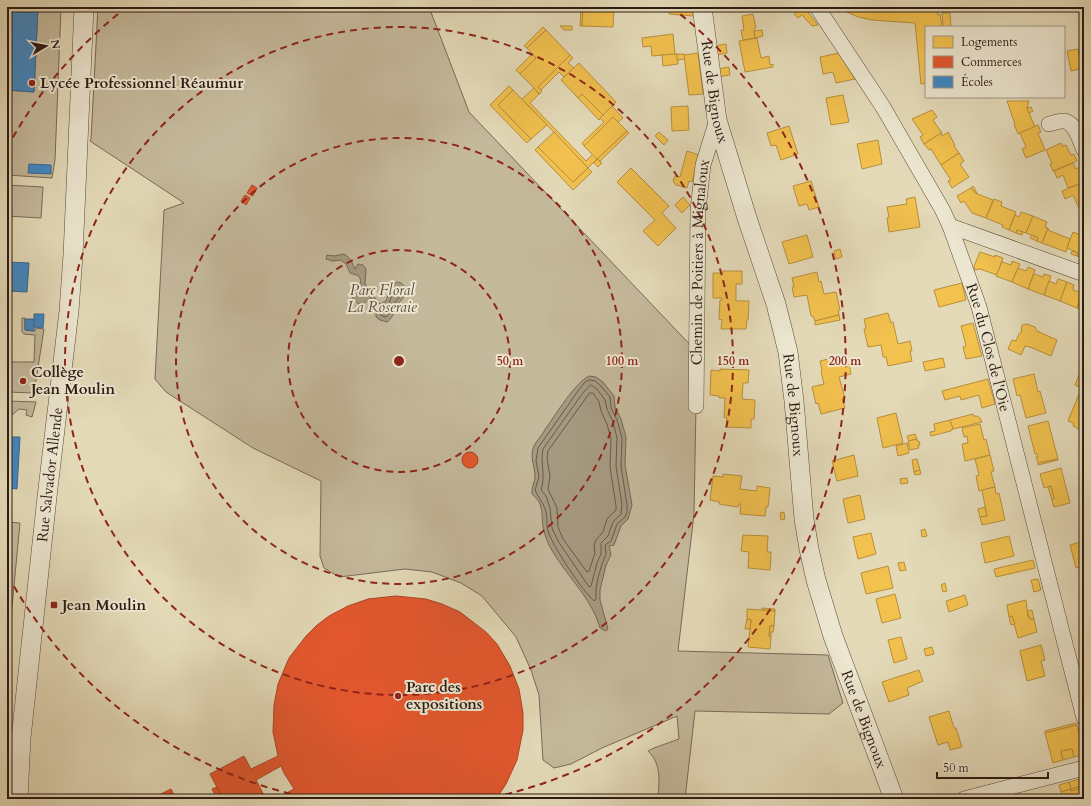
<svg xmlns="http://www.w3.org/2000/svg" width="1091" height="806" font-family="Cardo,serif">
  <rect width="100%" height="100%" fill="#e4dab8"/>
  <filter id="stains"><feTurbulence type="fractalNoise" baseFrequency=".005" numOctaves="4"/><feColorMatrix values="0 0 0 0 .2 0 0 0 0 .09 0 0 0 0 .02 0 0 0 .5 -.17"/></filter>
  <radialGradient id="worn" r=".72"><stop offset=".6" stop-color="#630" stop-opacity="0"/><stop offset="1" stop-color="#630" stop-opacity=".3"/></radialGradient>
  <!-- green -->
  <g fill="#c5b99c" stroke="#786a58">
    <polygon points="38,7 61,7 55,160 52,178 7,175 7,90 34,92"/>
    <path d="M98 7H429L469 112 697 352 694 514 678 651 828 655 843 703 829 714 695 711 685 799H658C659 782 662 764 648 751L654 748 679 739 677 716 602 748 571 764 554 768 543 760 539 695 531 670 516 637 482 596 461 583 432 572 405 569 339 577 324 568 320 556 321 481 253 448 166 392 155 379 164 210 184 203 90 141 91 139Z"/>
    <polygon points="7,185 43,187 41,218 7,216"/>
    <polygon points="22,318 25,318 25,330 35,331 36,328 44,329 34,393 7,392 7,362 34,362 35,335 24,334 22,332"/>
    <polygon points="7,401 36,402 32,417 26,415 27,410 19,409 12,415 7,412"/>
    <polygon points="7,522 20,523 9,638 7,638"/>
  </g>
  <!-- water -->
  <g fill="#a59980" stroke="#756654">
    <path d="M343 254C350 256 352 263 355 269L358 264 363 265 366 269 365 284 374 297 380 304 386 301C389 293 394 272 406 288 404 299 403 298 397 305 393 311 395 316 387 322L380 320 376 317V307L371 298 362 305C353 302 351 298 352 289L358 284H361C360 274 358 276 350 273L346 264 341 260 333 261 326 259 327 255 335 256Z"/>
    <path d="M589 376 596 377 603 382 614 396 615 407 621 419 626 437 625 465 632 505 628 519 621 526 614 545 609 546 611 555 606 565 600 590V600L608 629 606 631 600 628C591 596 564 574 549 545 547 541 545 535 544 531 540 516 546 506 532 494 531 487 535 483 535 476 535 466 529 456 534 446 537 440 543 434 546 428 557 413 574 384 589 376Z"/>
  </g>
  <!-- homes -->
  <g fill="#f2c14e" stroke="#b78f3c">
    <polygon points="581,7 583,7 582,26 580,26"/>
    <polygon points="583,7 614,7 613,27 582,26"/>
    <polygon points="669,7 692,7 693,16 669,14"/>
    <polygon points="802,7 804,7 818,25 812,26 802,15 798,18 794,14"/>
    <polygon points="836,7 880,7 914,11 937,11 938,15 940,14 942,26 943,25 942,13 950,13 951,27 926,27 926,83 921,84 915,23 872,20 858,17"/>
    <polygon points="753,14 756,28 754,29 755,38 743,40 741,30 744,30 742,16"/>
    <polygon points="560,26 572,26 572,30 564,30"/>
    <polygon points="543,27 546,30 527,48 524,46"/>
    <polygon points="546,30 570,55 538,87 542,91 540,94 520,74 536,58 527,48"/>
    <polygon points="762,30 763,36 755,38 754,31"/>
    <polygon points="673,34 675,54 652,56 651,46 643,47 642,38"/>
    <polygon points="757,38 761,58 769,56 770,65 773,64 773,67 745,72 739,41"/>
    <polygon points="726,44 727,53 716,55 714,46"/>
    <polygon points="1078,49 1079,52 1084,51 1084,68 1071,71 1067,51"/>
    <polygon points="698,53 703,94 689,95 684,55"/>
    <polygon points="839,53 855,79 836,83 833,72 823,74 820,57"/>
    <polygon points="532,54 536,58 520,74 516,70"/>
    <polygon points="677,54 678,64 663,66 662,55"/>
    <polygon points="677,54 684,54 685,59 677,60"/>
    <polygon points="570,55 573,58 568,63 574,68 564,77 559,72 541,90 538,87"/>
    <polygon points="579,63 616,102 603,115 582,94 578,98 561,80"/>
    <polygon points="729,67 730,75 718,77 717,69"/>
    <polygon points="509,86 513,90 498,105 531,139 527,143 490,105"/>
    <polygon points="534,88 539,94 530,103 586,161 593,154 597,159 588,168 522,99"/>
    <polygon points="513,90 547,125 531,139 498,105"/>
    <polygon points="582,94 603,115 599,120 578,98"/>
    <polygon points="843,95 849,122 831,125 826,98"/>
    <polygon points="1079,100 1084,100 1084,108 1083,109"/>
    <polygon points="1007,101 1029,101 1027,108 1035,127 1018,134 1014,124 1015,124"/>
    <polygon points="612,106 623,118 618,122 613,117 584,146 582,143 604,122 600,118"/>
    <polygon points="688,106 689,130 672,131 671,107"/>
    <polygon points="1031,107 1033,111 1029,113 1027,108"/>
    <polygon points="932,110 937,117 933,120 942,133 924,144 920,137 923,135 912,119"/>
    <polygon points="613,117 627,131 597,159 584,146"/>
    <polygon points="1038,125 1041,132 1038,133 1045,150 1026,158 1022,149 1026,147 1020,133"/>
    <polygon points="789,126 798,154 781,160 776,145 771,146 767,133"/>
    <polygon points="627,131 629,133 600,161 597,159"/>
    <polygon points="554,132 588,168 573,182 538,147"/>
    <polygon points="659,132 668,140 664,145 655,136"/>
    <polygon points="948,132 955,145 954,146 959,153 941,165 931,149 929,150 924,144 941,133 942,136"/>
    <polygon points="878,140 882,164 862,169 857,144"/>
    <polygon points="1061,143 1062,146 1066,145 1071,155 1074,154 1077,161 1053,171 1050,164 1052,163 1046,150"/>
    <polygon points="538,147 573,182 588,168 592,172 573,190 535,150"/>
    <polygon points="687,151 699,155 692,182 689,181 687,188 676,185 673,181 675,176 680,177"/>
    <polygon points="959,153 964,161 960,164 969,177 952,188 948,181 951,180 941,165"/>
    <polygon points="597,159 602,163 598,167 594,163"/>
    <polygon points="1073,163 1076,169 1080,167 1084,178 1080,180 1082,183 1068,188 1063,175 1057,178 1054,171"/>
    <polygon points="631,168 669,206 662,213 676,228 658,246 643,231 655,220 617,182"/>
    <polygon points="811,181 819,207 809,210 807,204 799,206 793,186"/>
    <polygon points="1082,183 1084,189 1084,206 1079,208 1073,195 1065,199 1062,191"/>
    <polygon points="973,186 978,195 975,193 971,188"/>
    <polygon points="971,188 975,193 993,200 986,218 972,213 964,201 961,203 957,196"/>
    <polygon points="683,197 690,205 682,213 675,205"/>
    <polygon points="915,197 920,227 889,232 887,218 889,217 887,207 907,204 906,199"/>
    <polygon points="994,199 1002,202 1001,206 1016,212 1009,230 1002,227 1003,225 986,218"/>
    <polygon points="1021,212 1033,216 1026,233 1017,230 1016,233 1009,230 1015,215 1019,217"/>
    <polygon points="1033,216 1047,222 1045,227 1048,228 1042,243 1037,241 1038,238 1026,233"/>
    <polygon points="1048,228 1048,230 1070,239 1066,252 1042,243"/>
    <polygon points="1017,230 1023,232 1022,235 1016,233"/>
    <polygon points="1073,232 1084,236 1083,258 1077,256 1078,253 1067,248"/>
    <polygon points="807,235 813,257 789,264 782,242"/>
    <polygon points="1032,235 1038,238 1037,241 1030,238"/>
    <polygon points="840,249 842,257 836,259 834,251"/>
    <polygon points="1072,251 1078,253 1077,256 1071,254"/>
    <polygon points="980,252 995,257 995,255 1003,258 997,275 980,269 975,270 974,266"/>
    <polygon points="1012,261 1020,264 1012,282 996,276 1002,262 1011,265"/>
    <polygon points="1028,267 1035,270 1028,289 1012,282 1018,268 1026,271"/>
    <polygon points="723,271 742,271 742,284 736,284 736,301 749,301 748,320 747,320 746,329 721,329 722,320 719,319 720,300 722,300 722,298 713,298 713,273 723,273"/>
    <polygon points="817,272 819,282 821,281 824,294 836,292 840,310 838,310 839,315 815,321 813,316 811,316 807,295 794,297 792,287 794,287 792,278"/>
    <polygon points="1034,274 1043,277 1044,274 1051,276 1044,295 1028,289"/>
    <polygon points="1058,279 1067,282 1060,301 1044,295 1049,281 1056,284"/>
    <polygon points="1067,282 1074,285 1073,290 1082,293 1077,308 1060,301"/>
    <polygon points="962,283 966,300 939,307 934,290"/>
    <polygon points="1084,289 1084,311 1077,308"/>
    <polygon points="888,313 891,323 893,322 898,344 910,341 912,351 910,351 912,361 888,366 886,357 883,357 881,345 868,347 864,329 866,328 864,319"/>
    <polygon points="839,315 840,320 815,325 815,321"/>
    <polygon points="973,323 982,356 966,359 963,347 966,346 961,326"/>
    <polygon points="1027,324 1035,327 1037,331 1057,340 1051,356 1030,347 1025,346 1021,355 1008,349 1012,340 1016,341 1019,334 1021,333 1022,325"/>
    <polygon points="1083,352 1084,353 1084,362 1080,360"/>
    <polygon points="844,355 847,365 849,364 851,374 839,377 845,398 842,399 845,408 821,414 818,403 816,404 812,387 824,384 821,371 822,371 820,361"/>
    <polygon points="943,358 945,367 925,371 923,362"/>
    <polygon points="1084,363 1084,389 1075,385"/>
    <polygon points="720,369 749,370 748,383 743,383 742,399 755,400 754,419 751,419 751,428 726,427 727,418 724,417 725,398 719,398 719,396 710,395 711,370 720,371"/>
    <polygon points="1034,374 1038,392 1040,391 1046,413 1026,418 1020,395 1017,396 1013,379"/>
    <polygon points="988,379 995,404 982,408 979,395 961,400 960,396 945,400 942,391"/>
    <polygon points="1079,394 1084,396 1084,427 1083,427 1081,430 1073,426 1074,423 1068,421"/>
    <polygon points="896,413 903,443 883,448 877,418"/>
    <polygon points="973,414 973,416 977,416 980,418 982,422 953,429 950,420"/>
    <polygon points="950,420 953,429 951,430 951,431 931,436 930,432 935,431 934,424"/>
    <polygon points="1048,421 1058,459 1038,463 1036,457 1038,457 1037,454 1035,454 1028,426"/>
    <polygon points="980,424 984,440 986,439 990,455 965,461 962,444 968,443 967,436 964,437 962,428"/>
    <polygon points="915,434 917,439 909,441 907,436"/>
    <polygon points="917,439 917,441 919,441 920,445 918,445 919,448 910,450 908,441"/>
    <polygon points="907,443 909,453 898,456 896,446"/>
    <polygon points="854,455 858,476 837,481 832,461"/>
    <polygon points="990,455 994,471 991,472 995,487 979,491 976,476 979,475 975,459"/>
    <polygon points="917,459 920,470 914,472 912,460"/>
    <polygon points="1058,459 1058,460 1038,465 1038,463"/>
    <polygon points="1061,468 1070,503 1054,507 1052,500 1054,499 1051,486 1044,488 1040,474"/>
    <polygon points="920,470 921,474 915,475 914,472"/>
    <polygon points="723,474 742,476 740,489 757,491 757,486 770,488 768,507 766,507 765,516 740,514 741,504 739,504 738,507 719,504 720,502 710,500 713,476 723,477"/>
    <polygon points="907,478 908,483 901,484 900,479"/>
    <polygon points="1051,486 1054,499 1052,500 1048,487"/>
    <polygon points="995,487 996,494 999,493 1005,520 982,525 980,517 987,516 982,490"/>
    <polygon points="860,495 865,519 848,523 843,499"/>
    <polygon points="985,507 987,516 980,517 978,509"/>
    <polygon points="784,512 785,519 781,520 780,513"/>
    <polygon points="925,529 927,536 922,537 921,530"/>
    <polygon points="871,533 876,554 858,559 853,537"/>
    <polygon points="743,535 768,536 767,552 771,552 770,570 748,568 749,552 741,551"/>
    <polygon points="1009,536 1014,556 985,563 981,543"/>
    <polygon points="1084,541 1084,566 1076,568 1070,545"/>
    <polygon points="1033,560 1035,568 996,577 994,569"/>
    <polygon points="904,562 906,570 900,571 898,563"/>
    <polygon points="888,566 893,588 866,594 861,573"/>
    <polygon points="1038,579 1041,590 1034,592 1031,580"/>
    <polygon points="945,583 947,591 943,592 941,585"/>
    <polygon points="895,594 901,618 882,623 876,599"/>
    <polygon points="965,595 968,605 949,612 946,601"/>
    <polygon points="1026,600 1028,616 1030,619 1034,619 1037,632 1018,638 1012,616 1009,617 1007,605"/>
    <polygon points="762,608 775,609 775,611 762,610"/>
    <polygon points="747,609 775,611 774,626 770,626 769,636 771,637 770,649 748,647 751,620 747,619"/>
    <polygon points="1032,610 1034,619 1030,619 1027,611"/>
    <polygon points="1012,616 1015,624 1011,625 1009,617"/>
    <polygon points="747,619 751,620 750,629 745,629"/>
    <polygon points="770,626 774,626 773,632 771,632 771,637 769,636"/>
    <polygon points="901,637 907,659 894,663 888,640"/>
    <polygon points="1041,645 1045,660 1041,661 1045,676 1027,681 1020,651"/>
    <polygon points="932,647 934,654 926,656 924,649"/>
    <polygon points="919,670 923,681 907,688 909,695 889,702 882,682"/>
    <polygon points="949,711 954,728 956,728 962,747 950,750 948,742 938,745 929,717"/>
    <polygon points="1076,723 1077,725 1045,733 1045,731"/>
    <polygon points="1077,725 1084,754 1074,757 1072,749 1061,751 1063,760 1053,763 1045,733"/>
    <polygon points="1072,749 1074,757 1063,760 1061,751"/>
    <polygon points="1084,778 1084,786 1081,786 1080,779"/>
    <polygon points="1080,779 1081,786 1071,789 1069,782"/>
    <polygon points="1069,782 1071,789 1061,792 1059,785"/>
    <polygon points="1081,786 1084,786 1084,799 1063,799 1061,792 1071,789 1071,791 1082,788"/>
    <polygon points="1081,786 1082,788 1071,791 1071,789"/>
  </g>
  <!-- shops -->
  <g fill="#e4572e" stroke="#ad4526">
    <polygon points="252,185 257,188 253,196 247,193"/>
    <polygon points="245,195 250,198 246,205 241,201"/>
    <circle cx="470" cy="460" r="8"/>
    <polygon points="396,596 426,599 442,604 460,612 486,632 497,644 510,666 519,689 523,713 523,730 517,760 506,784 496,799 275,799 294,789 284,773 281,766 256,780 266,799 223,799 210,774 244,756 251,769 278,756 273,732 274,705 278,684 289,658 306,636 317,625 329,616 348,606 368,599"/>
    <polygon points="217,787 223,799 217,799 212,789"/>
    <polygon points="171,789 176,799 151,799"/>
  </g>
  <!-- schools -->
  <g fill="#3f88c5" stroke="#396790">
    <polygon points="7,7 38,7 34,92 7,90"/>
    <polygon points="29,164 51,165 51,174 28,173"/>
    <polygon points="7,262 29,263 27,292 7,291"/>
    <polygon points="34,314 44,314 43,328 34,327"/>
    <polygon points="25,319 34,319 34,331 25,330"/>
    <polygon points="11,437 20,437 17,489 8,488"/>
  </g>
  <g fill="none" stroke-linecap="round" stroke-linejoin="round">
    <!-- shore -->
    <g stroke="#685a4a" stroke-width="1">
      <path d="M398 287 401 290C401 296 399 298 395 302 391 307 392 313 386 317L382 316 380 314V308L389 304 393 291Z"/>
      <path d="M590 380 595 381 600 385 610 397 611 408 617 420 622 438 621 466 627 505V512L625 517 617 524 611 541 605 545 606 554 602 564 598 578 596 589V599L594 601C583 592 552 545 548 531 546 524 548 516 545 509 543 502 537 496 535 490L539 477 536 461 538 448 578 391 585 382Z"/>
      <path d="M591 385 597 389 605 400 607 409 613 422 617 438 616 466 622 505 621 514 613 522 608 536 601 543V554L597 563 591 586 589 587 558 541 552 528 550 508 546 496 541 490C546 476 540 463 543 449L582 394Z"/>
      <polygon points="590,393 593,393 599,402 601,411 607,424 611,439 610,467 616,506 616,510 607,519 603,532 596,540 594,546 595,553 589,571 587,572 563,539 558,527 557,508 548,489 550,476 547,459 548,451"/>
    </g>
    <defs>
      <g id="minor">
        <path id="s1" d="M817 7 883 107 942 209 950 226 979 307 1084 718"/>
        <path d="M1049 124C1054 123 1061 120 1065 121 1076 124 1080 141 1084 150"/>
        <polyline points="950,226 1084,274"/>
        <path id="s2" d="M696 406 698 210 703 165 717 120"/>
        <polyline points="964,799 1084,768"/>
      </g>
      <g id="tertiary">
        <path id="s3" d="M702 7 717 120 747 218 776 304 788 352 794 401 804 519 809 549 816 580 833 636 894 799"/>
        <path id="s4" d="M18 799 21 738 47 497 69 311 73 255 84 7"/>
      </g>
    </defs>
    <!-- minor casing -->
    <use href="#minor" stroke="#5a4a3c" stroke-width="16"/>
    <!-- tertiary casing -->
    <use href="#tertiary" stroke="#5a4a3c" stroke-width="20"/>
    <!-- minor -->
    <use href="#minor" stroke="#ede7d1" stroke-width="15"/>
    <!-- tertiary -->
    <use href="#tertiary" stroke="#ede7d1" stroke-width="19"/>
  </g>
  <!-- distance rings -->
  <g fill="none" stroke="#8f2418" stroke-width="2" stroke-dasharray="7 5">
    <circle cx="399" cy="361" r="111"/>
    <circle cx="399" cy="361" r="223"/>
    <circle cx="399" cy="361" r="334"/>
    <path d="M314 799A446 446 0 0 1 7 574M7 148A446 446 0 0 1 127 7M671 7A446 446 0 0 1 484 799"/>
  </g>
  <!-- markers -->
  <g fill="#8f2418" stroke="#ede7d1" stroke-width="1.5">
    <circle cx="32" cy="83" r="4"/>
    <circle cx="23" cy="381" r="4"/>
    <rect x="50" y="601" width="8" height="8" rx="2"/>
    <circle cx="398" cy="696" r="4"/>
  </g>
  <g text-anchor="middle" stroke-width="4" stroke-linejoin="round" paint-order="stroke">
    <!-- poi labels -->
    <g font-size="15" font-weight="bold" fill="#2c1a13" stroke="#ede7d1" text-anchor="start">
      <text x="40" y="88">Lycée Professionnel Réaumur</text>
      <text x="31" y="377">Collège<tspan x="31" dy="17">Jean Moulin</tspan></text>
      <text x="62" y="610">Jean Moulin</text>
      <text x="406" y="692">Parc des<tspan x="406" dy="17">expositions</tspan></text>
    </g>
    <!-- street labels -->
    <g font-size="15" fill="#2c1a13" stroke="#ede7d1">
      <text dy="5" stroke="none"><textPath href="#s3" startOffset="86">Rue de Bignoux</textPath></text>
      <text dy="5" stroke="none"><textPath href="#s2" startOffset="144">Chemin de Poitiers à Mignaloux</textPath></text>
      <text dy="5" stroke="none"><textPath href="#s1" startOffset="384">Rue du Clos de l'Oie</textPath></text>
      <text dy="5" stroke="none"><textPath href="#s3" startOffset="410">Rue de Bignoux</textPath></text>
      <text dy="5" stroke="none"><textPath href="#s4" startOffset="326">Rue Salvador Allende</textPath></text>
      <text dy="5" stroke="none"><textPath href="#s3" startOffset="734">Rue de Bignoux</textPath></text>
    </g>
    <!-- park labels -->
    <g font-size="15" font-style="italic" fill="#5a4a3c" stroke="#ede7d1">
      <text x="382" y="295">Parc Floral<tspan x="382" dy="17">La Roseraie</tspan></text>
    </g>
  </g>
  <circle cx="399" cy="361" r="6" fill="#8f2418" stroke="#ede7d1" stroke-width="2"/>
  <g font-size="12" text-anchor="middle" font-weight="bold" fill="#8f2418" stroke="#ede7d1" stroke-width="4" stroke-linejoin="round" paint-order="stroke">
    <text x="510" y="365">50 m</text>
    <text x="622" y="365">100 m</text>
    <text x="733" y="365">150 m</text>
    <text x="845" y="365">200 m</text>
  </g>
  <!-- margin -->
  <rect width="1091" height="806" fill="none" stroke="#e4dab8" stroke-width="24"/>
  <rect x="8" y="8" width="1075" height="790" fill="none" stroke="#2c1a13" stroke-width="2"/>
  <rect x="12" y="12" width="1067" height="782" fill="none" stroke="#2c1a13"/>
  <!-- legend -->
  <rect x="925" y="26" width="140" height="72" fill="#ede7d1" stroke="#a09585"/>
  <rect x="933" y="36" width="20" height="12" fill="#f2c14e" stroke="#a09585"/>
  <text x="961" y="46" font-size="12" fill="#2c1a13">Logements</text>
  <rect x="933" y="56" width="20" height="12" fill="#e4572e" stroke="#a09585"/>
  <text x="961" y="66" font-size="12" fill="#2c1a13">Commerces</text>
  <rect x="933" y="76" width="20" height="12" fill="#3f88c5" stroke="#a09585"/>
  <text x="961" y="86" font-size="12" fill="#2c1a13">Écoles</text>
  <!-- north arrow -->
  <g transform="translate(46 46) rotate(80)" stroke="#ede7d1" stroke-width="3" paint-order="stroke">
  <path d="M0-3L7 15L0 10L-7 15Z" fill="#2c1a13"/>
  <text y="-6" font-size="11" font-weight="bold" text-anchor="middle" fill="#2c1a13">N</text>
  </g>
  <!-- scale -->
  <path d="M937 772v6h111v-6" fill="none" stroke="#2c1a13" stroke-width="2"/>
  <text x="943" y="772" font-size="12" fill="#2c1a13" stroke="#ede7d1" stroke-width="3" paint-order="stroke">50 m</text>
  <rect width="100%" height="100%" filter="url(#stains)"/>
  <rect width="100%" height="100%" fill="url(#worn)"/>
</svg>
